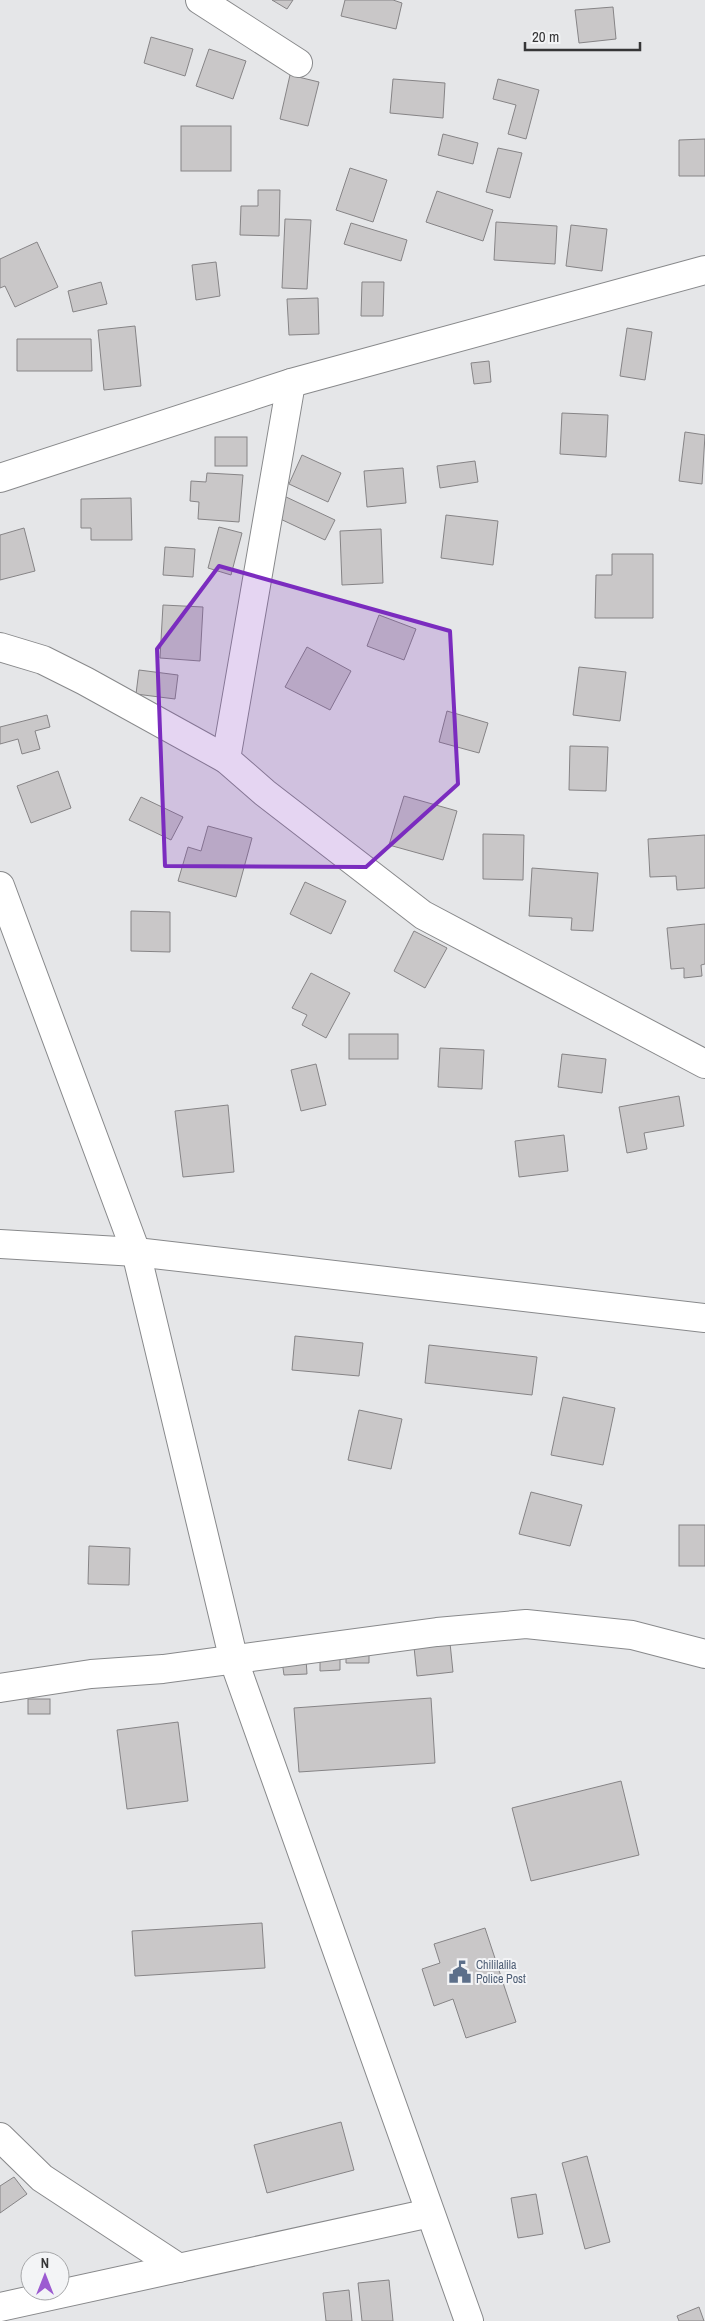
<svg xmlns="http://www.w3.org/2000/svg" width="705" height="2321" font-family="'Archivo Narrow',sans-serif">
  <rect width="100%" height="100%" fill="#e5e6e8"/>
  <!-- building -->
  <g fill="#c9c7c8" stroke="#868486">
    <polygon points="272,0 293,0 287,9"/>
    <polygon points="345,0 393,0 402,3 396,29 341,16"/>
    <polygon points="613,7 616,39 579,43 575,10"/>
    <polygon points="151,37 193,49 185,76 144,63"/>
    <polygon points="209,49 246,61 233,99 196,86"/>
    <polygon points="290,75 319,82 308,126 280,119"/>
    <polygon points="393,79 445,83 443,118 390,113"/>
    <polygon points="498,79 539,90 526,139 508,134 516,105 493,99"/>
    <rect x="181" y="126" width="50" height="45"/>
    <polygon points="443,134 478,143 473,164 438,155"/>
    <polygon points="705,139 705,176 679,176 679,140"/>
    <polygon points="498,148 522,153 510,198 486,192"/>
    <polygon points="350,168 387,180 373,222 336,210"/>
    <polygon points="258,190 280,190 279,236 240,235 241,206 258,206"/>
    <polygon points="437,191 493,210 483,241 426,222"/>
    <polygon points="285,219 311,220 307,289 282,288"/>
    <polygon points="496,222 557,226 555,264 494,260"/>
    <polygon points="351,223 407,240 401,261 344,244"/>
    <polygon points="571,225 607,229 602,271 566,266"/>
    <polygon points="37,242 58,287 15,307 5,286 0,288 0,259"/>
    <polygon points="216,262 220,296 196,300 192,265"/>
    <polygon points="101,282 107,304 73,312 68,291"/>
    <polygon points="362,282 384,282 383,316 361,316"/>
    <polygon points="318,298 319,334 289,335 287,299"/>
    <polygon points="135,326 141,386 104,390 98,330"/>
    <polygon points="627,328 652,332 645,380 620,376"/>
    <polygon points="17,339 91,339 92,371 17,371"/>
    <polygon points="489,361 491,382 474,384 471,363"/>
    <polygon points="562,413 608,415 606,457 560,454"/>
    <polygon points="685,432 705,435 702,484 679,481"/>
    <rect x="215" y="437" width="32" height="29"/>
    <polygon points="302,455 341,473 328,502 289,484"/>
    <polygon points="475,461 478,482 440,488 437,466"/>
    <polygon points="403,468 406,503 367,507 364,471"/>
    <polygon points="207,473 243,475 239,522 198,519 199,502 190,501 191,481 206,482"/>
    <polygon points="284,496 335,520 325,540 274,516"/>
    <polygon points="131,498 132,540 91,540 91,528 81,528 81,499"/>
    <polygon points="446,515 498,521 493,565 441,558"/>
    <polygon points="219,527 242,533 231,575 208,568"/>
    <polygon points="24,528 35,571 0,580 0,535"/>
    <polygon points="381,529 383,583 342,585 340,531"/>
    <polygon points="165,547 195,549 193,577 163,575"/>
    <polygon points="612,554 653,554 653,618 595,618 596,575 612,575"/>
    <polygon points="163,605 203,607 200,661 160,658"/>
    <polygon points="379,615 416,629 404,660 367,646"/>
    <polygon points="307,647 351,671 330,710 285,687"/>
    <polygon points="579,667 626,672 620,721 573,715"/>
    <polygon points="139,670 178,675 175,699 136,694"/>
    <polygon points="447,711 488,723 479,753 439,742"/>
    <polygon points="47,715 50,727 35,731 40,749 22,754 18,739 0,744 0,727"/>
    <polygon points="570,746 608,747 606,791 569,790"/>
    <polygon points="58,771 71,808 31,823 17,786"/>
    <polygon points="404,796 457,811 443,860 389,845"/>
    <polygon points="141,797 183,817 171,840 129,820"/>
    <polygon points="208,826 252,838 236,897 178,881 188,847 201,851"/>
    <polygon points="483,834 524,835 523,880 483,879"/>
    <polygon points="705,835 705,888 677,890 676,876 650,877 648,839"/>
    <polygon points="532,868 598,873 593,931 571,930 572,918 529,916"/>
    <polygon points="305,882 346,901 331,934 290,914"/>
    <polygon points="131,911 170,912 170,952 131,951"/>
    <polygon points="705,924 705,964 701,965 702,976 684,978 684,968 671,969 667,928"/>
    <polygon points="414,931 447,948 425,988 394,971"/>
    <polygon points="311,973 350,993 326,1038 302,1025 307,1015 292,1008"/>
    <rect x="349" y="1034" width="49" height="25"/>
    <polygon points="440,1048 484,1050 482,1089 438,1087"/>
    <polygon points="562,1054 606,1059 602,1093 558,1087"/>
    <polygon points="316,1064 326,1105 301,1111 291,1070"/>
    <polygon points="679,1096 684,1126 644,1133 647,1149 627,1153 619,1107"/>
    <polygon points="228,1105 234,1172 183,1177 175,1111"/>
    <polygon points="564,1135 568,1171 519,1177 515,1141"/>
    <polygon points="295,1336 363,1343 359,1376 292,1370"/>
    <polygon points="429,1345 537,1357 532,1395 425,1383"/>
    <polygon points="563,1397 615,1408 603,1465 551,1455"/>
    <polygon points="359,1410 402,1419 391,1469 348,1460"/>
    <polygon points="531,1492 582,1505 570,1546 519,1534"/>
    <rect x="679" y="1525" width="26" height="41"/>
    <polygon points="89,1546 130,1548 129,1585 88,1584"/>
    <polygon points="450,1643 453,1672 417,1676 414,1647"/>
    <polygon points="369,1650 369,1663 346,1663 346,1651"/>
    <polygon points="340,1657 340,1670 320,1671 320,1658"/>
    <polygon points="306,1659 307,1674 284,1675 282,1661"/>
    <polygon points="431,1698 435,1763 299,1772 294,1708"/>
    <rect x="28" y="1699" width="22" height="15"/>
    <polygon points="178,1722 188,1801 127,1809 117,1730"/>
    <polygon points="621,1781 639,1855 531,1881 512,1808"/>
    <polygon points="262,1923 265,1968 135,1976 132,1931"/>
    <polygon points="485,1928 516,2022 466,2038 453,1999 434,2006 422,1969 440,1963 434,1944"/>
    <polygon points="341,2122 354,2170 267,2193 254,2145"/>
    <polygon points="587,2156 610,2242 585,2249 562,2163"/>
    <polygon points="14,2177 27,2194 0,2213 0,2186"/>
    <polygon points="536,2194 543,2234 518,2238 511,2198"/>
    <polygon points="389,2280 393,2321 362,2321 358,2283"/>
    <polygon points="349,2290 352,2321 326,2321 323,2293"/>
    <polygon points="699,2307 704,2321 679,2321 677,2316"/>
  </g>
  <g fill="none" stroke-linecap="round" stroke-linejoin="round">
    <defs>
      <g id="minor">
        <polyline points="200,0 298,63"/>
        <polyline points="291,383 226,759 265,793 423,915 705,1064"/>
        <polyline points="0,478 291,383 705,270"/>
        <polyline points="0,647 43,660 85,681 226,759"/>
        <polyline points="0,886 136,1252 234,1661 469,2321"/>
        <polyline points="0,1688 91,1674 163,1669 437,1632 526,1624 632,1635 705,1654"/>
        <polyline points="0,2137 42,2178 179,2268"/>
        <polyline points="0,2307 430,2213"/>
      </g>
      <polyline id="tertiary" points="0,1244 136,1252 705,1318"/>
    </defs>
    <!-- minor casing -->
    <use href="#minor" stroke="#88898b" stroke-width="30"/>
    <!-- tertiary casing -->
    <use href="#tertiary" stroke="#88898b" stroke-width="30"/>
    <!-- minor -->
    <use href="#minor" stroke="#fff" stroke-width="28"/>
    <!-- tertiary -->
    <use href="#tertiary" stroke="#fff" stroke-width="28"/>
  </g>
  <!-- marked area -->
  <path fill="#7b2cbf" fill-opacity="0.2" stroke="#7b2cbf" stroke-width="4" stroke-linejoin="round" d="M219 566 450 631 458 784 366 867 165 866 157 649Z"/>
  <!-- icons -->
  <defs>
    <symbol id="civic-bare" viewBox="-9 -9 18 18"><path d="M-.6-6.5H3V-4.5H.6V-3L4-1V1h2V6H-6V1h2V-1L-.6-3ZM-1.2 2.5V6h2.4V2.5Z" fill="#5c6f8a" stroke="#f3f4f6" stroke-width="2.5" paint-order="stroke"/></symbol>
  </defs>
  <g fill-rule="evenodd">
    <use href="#civic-bare" x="444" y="1956" width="32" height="32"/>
  </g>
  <g text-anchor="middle" stroke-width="4" stroke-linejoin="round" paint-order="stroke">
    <!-- service labels -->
    <g font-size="12" fill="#4e5e75" stroke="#f3f4f6" text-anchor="start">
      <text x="476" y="1969">Chililalila<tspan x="476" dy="14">Police Post</tspan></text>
    </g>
  </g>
  <!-- north arrow -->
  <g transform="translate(45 2276)"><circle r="24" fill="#f3f4f6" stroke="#a7a8aa"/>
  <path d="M0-4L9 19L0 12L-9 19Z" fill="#9c5bd1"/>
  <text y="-8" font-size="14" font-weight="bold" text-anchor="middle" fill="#363637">N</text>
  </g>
  <!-- scale -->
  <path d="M525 42v8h115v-8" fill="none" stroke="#363637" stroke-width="2.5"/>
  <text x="532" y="42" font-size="15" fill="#363637" stroke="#f3f4f6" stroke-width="4" paint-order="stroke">20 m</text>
</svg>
